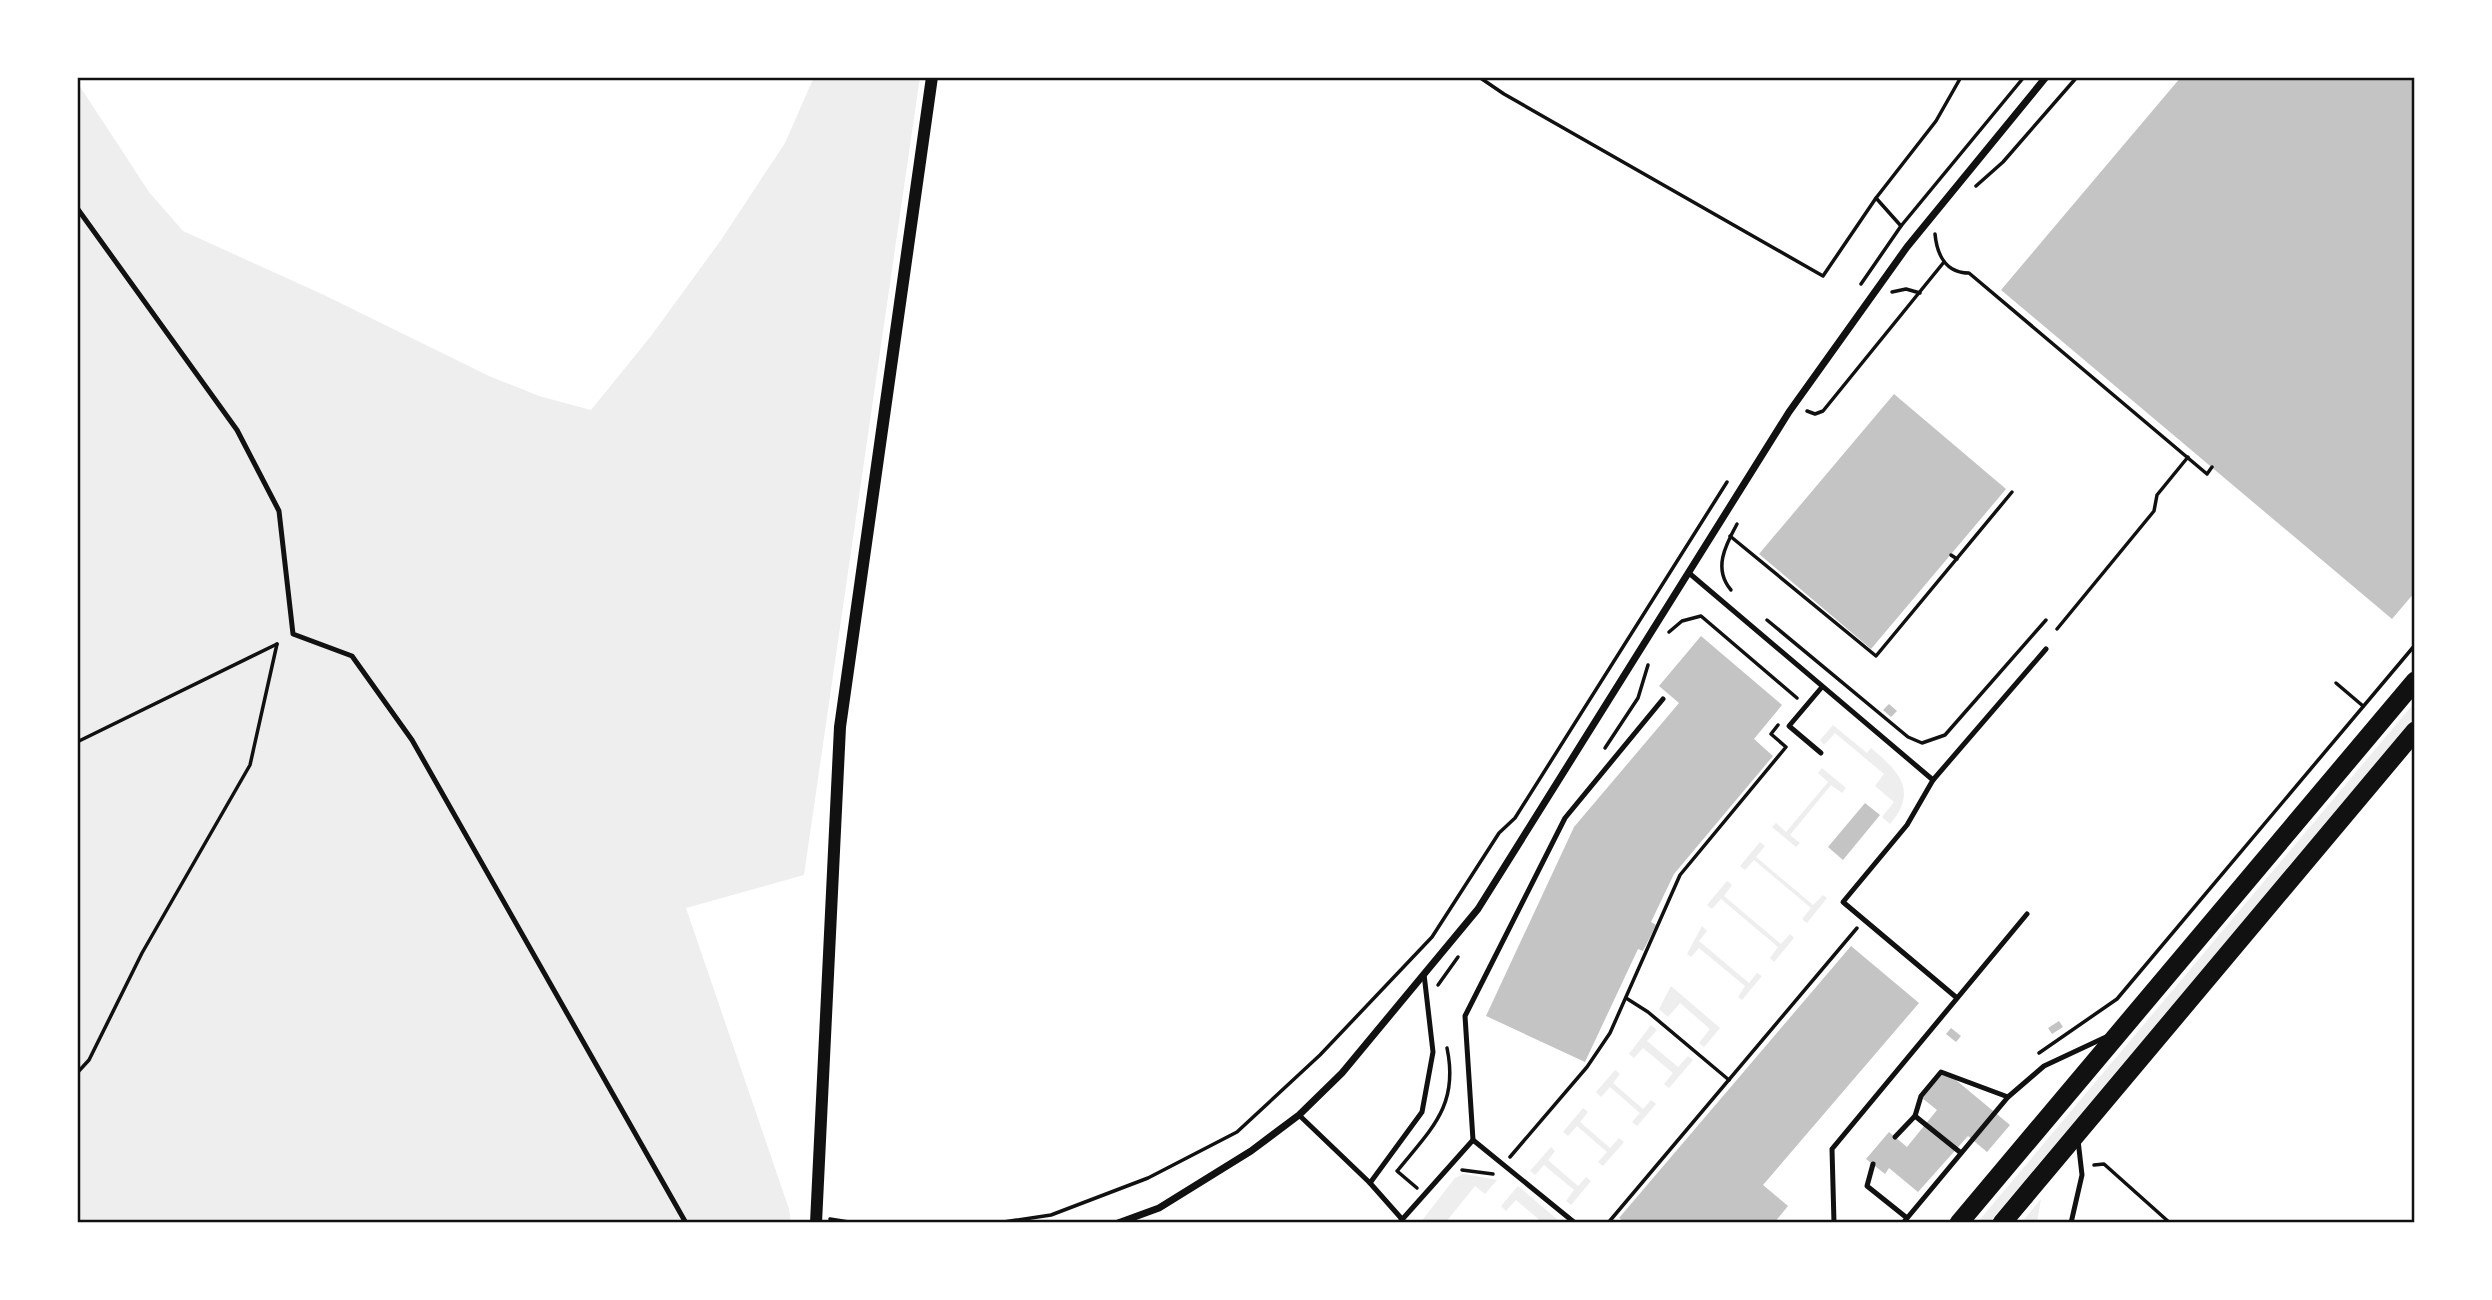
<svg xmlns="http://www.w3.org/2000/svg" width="2492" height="1300" font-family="'Sofia Sans Condensed',sans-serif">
  <rect width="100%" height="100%" fill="#fff"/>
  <!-- green -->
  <g fill="#eee">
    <polygon points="814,77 920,77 804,875 686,908 789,1209 791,1223 77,1223 77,82 149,192 183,231 324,295 489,376 539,396 591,410 651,336 721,240 785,143"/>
    <polygon points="2415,702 2415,716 1989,1223 1977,1223"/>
    <path d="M1833 725 1867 753 1871 748C1898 771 1919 790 1890 824L1882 817 1894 802 1875 786 1884 774 1835 733 1824 745 1820 740Z"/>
    <polygon points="1822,768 1846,788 1842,793 1831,785 1790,835 1800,843 1796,847 1772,827 1776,823 1786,832 1828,782 1818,773"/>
    <polygon points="1760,842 1765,846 1756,857 1813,905 1823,895 1827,898 1807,923 1802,919 1811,908 1754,860 1745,870 1740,866"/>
    <polygon points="1727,881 1732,885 1724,896 1781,944 1790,934 1794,938 1774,962 1770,958 1778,947 1721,899 1712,909 1707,905"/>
    <polygon points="1702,926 1707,931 1699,941 1749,983 1757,973 1762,976 1742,1000 1738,997 1745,986 1699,948 1691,957 1687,954"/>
    <polygon points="1671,986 1720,1028 1704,1047 1699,1043 1710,1029 1680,1003 1668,1017 1659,1009"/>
    <polygon points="1651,1025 1657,1030 1647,1041 1678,1067 1688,1056 1693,1060 1669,1088 1664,1084 1673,1073 1643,1048 1634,1058 1629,1054"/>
    <polygon points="1615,1070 1620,1074 1613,1083 1643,1109 1651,1100 1656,1104 1637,1126 1632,1122 1640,1113 1610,1087 1601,1097 1596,1092"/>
    <polygon points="1583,1108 1588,1112 1580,1122 1610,1148 1619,1138 1624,1142 1603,1166 1598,1162 1607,1152 1577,1126 1568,1136 1563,1132"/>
    <polygon points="1551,1147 1555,1151 1548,1160 1578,1186 1586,1177 1591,1181 1571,1205 1566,1201 1574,1190 1544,1165 1535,1175 1530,1171"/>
    <polygon points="1464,1174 1497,1180 1485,1194 1475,1186 1445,1223 1420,1223 1455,1178"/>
    <polygon points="1518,1186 1558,1220 1555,1223 1543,1223 1516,1200 1506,1211 1501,1206"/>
    <polygon points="2041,1199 2037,1223 2021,1223"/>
  </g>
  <!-- building -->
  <g fill="#c4c4c4">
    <polygon points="2181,77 2415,77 2415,592 2392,619 2001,290"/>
    <polygon points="1894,394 2006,489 1871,649 1759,554"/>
    <polygon points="1701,636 1782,705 1754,739 1773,756 1674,874 1651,922 1656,925 1643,951 1638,949 1585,1062 1486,1016 1574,827 1679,703 1659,686"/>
    <polygon points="1889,704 1897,711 1891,717 1883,710"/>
    <polygon points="1865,803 1880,815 1843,860 1828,847"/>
    <polygon points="1851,946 1919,1003 1763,1185 1788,1206 1774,1223 1626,1223 1619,1218"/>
    <polygon points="2059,1021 2063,1027 2052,1034 2048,1028"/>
    <polygon points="1951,1028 1961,1036 1956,1042 1946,1034"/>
    <polygon points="1945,1071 2010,1125 1987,1152 1968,1136 1918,1192 1889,1168 1885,1174 1866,1159 1889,1132 1907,1147 1937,1110 1922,1098"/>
  </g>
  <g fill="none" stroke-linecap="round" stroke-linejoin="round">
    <!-- path -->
    <g stroke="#111" stroke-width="3.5">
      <polyline points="1479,77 1504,94 1823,276 1876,198 1936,121 1961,77"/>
      <polyline points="1976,186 2003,162 2077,77"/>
      <polyline points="1876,198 1901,226"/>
      <path d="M1935 234C1937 255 1946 273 1969 273L2207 474 2212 467"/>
      <polyline points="1861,284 1901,226 2024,77"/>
      <polyline points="1892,292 1906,289 1920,293"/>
      <polyline points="1807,411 1815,414 1823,411 1944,262"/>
      <polyline points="1730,536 1876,656 2012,492"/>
      <polyline points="1951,555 1957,559"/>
      <path d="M1731 590C1713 569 1725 546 1737 524"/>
      <polyline points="1767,620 1908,737 1922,743 1945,735 2046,620"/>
      <polyline points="2057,629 2154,511 2157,495 2188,457"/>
      <polyline points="1669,632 1682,621 1701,616 1797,698"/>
      <polyline points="2336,683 2363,706"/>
      <polyline points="77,742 277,644"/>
      <polyline points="1605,748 1638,698 1648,665"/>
      <polyline points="1438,985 1458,957"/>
      <polyline points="1626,998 1648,1012 1729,1080"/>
      <polyline points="2039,1053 2117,999 2415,645"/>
      <polyline points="77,1073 89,1060 142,953 250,765 277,644"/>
      <polyline points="1510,1157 1587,1067 1610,1033 1680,875 1786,747 1771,734 1778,725"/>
      <polyline points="2094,1165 2104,1164 2170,1223"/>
      <path d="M1398 1170C1432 1128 1459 1105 1447 1048"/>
      <polyline points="1462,1170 1493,1174"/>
      <polyline points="1397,1171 1417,1188"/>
      <polyline points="830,1219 855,1223"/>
      <polyline points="997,1223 1051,1215 1148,1178 1237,1132 1320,1055 1432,937 1499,833 1515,818 1727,482"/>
      <polyline points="1608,1223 1857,928"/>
    </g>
    <!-- service -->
    <g stroke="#111" stroke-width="5">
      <polyline points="77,208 237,430 279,511 293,634 352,656 412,740 686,1223"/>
      <polyline points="1689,573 1933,780 2046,649"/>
      <polyline points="1821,753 1789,726 1822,687"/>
      <polyline points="1933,780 1907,825 1843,902 1957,998"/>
      <polyline points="1299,1115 1370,1183 1401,1218"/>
      <polyline points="1895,1137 1915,1116"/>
      <polyline points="1473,1140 1465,1016 1565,818 1663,699"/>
      <polyline points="1961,1153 1915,1116 1921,1096 1941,1072 2008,1097"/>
      <polyline points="1873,1164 1867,1186 1907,1218"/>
      <polyline points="1370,1183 1422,1112 1433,1052 1424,974"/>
      <polyline points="1399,1223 1473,1140 1575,1223"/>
      <polyline points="1834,1223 1832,1149 2027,914"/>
      <polyline points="1903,1223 2008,1097 2044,1066 2106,1037"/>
      <polyline points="2071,1223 2082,1175 2078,1140"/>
    </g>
    <!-- minor -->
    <polyline stroke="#111" stroke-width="7" points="1118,1223 1159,1208 1251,1151 1299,1115 1342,1073 1478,909 1789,412 1907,247 2046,77"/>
    <!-- tertiary -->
    <polyline stroke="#111" stroke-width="12" points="816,1223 840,727 932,77"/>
    <!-- trunk -->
    <g stroke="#111" stroke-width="19">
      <polyline points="1959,1223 2415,681"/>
      <polyline points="2002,1223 2415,731"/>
    </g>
  </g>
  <!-- border -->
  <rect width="2492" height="1300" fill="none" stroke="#ffffff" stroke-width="158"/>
  <rect x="79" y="79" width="2334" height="1142" fill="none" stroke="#111" stroke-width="2.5"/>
</svg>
